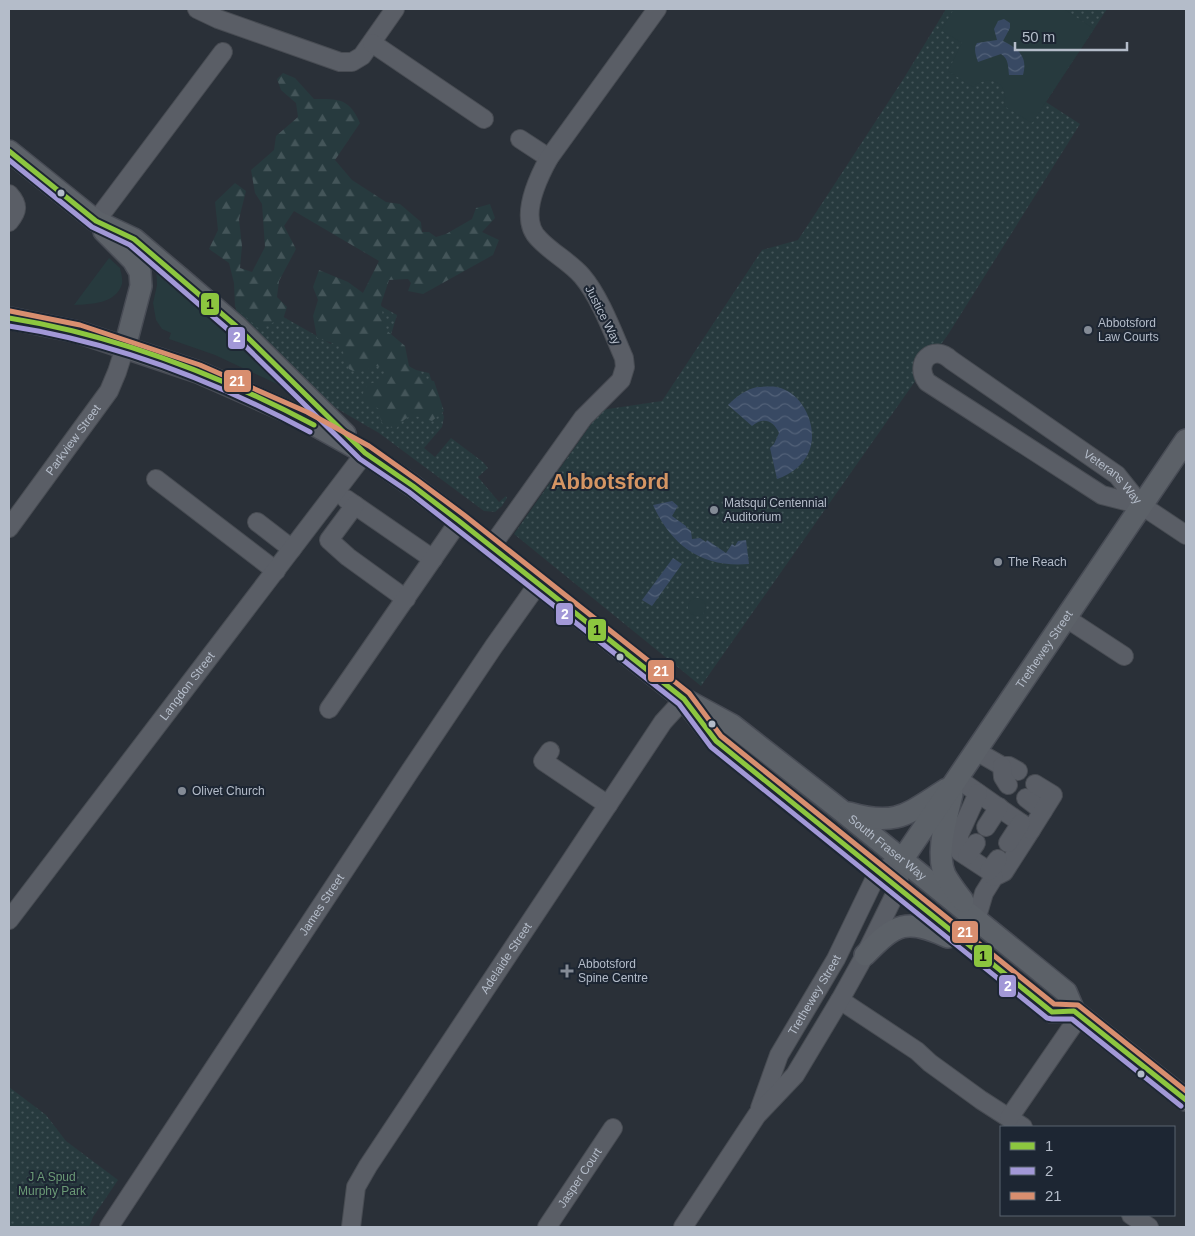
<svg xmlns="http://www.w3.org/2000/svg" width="1195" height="1236" font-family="Arial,sans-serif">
  <defs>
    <pattern id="grass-dots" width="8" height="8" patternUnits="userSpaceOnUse" patternTransform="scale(1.25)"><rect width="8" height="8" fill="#273a3e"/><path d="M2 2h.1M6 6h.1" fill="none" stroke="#445559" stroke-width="1.8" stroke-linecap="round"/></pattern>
    <pattern id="forest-firs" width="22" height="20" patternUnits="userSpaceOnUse" patternTransform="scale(1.25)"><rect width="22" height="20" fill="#273a3e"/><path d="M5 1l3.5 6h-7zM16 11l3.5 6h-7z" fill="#445559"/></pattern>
    <pattern id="water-waves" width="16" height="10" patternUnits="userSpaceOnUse" patternTransform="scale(1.25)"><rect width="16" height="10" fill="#384963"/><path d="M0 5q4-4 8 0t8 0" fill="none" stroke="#526178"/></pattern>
  </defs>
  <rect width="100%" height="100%" fill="#2a3038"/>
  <!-- grass -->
  <g fill="url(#grass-dots)">
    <polygon points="946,9 1107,9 1046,102 1080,124 949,333 701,686 514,534 601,410 662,401 762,250 798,240 904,78"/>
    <polygon points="359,294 397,315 390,338 401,362 416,370 429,373 444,417 442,427 424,448 435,457 451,438 483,462 488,468 478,477 499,502 506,496 507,498 502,506 495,512 484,511 379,433 329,404 234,312 245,295 331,344"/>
    <polygon points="9,1087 46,1115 66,1141 118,1180 93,1217 89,1227 9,1227"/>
  </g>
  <!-- forest -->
  <path fill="url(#forest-firs)" d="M283 73 295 78 314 99C339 99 349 98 360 123L335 160 352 180 386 202 400 204 421 222 422 232H429L436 237 446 234 472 219 476 208 490 204 495 218 482 232 499 240 493 255 423 294 408 291 411 283 408 279 389 280 381 304 385 329 405 346 409 366 426 380 434 381 444 411 432 421C413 415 409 412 396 429L383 425 379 415 380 409 367 404 363 393 368 384 381 381 386 369 376 366 357 373 349 369 341 346 317 338 313 316 318 300 313 287 319 270 348 282 363 293 379 261 294 211 284 226 296 249 279 281 277 297 287 307 283 319 258 328 235 307 234 283 229 263 209 249 218 230 215 202 235 183 246 191 239 219 242 246 240 268 252 272 265 247 262 204 255 193 251 170 274 150 276 136 298 117 296 103 281 90 277 79Z"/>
  <!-- garden -->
  <g fill="#273a3e">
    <path d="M954 9H1064L1094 29 1032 123 1004 106C1010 83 990 73 973 87L948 71 962 43 941 30Z"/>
    <path d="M109 258 120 268C121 272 123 280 122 284 116 304 91 304 74 305Z"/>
    <polygon points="156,266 290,390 215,355 169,339 171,333 162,329 156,320 153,303 157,285"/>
    <circle cx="697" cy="607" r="9"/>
  </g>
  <!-- water -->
  <g fill="url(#water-waves)">
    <path d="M1004 19 1010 23V28L1003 41C1019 49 1028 57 1023 75H1009C1008 67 1009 59 1001 54L978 62C976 56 973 49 977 43L997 40 994 29 998 21Z"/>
    <path d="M757 387C763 387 770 386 777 387 802 392 818 425 810 449 805 464 792 474 777 479L770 448 774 444 779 433C773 420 763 417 752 426L728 405C737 396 745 390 757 387Z"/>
    <path d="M672 501 678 506 672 516 686 526V527L691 531 692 539 700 538 706 542 707 540 726 553 732 544 735 546 738 541 746 540 749 564C703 568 672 547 653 505Z"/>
    <polygon points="673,558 682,564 652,606 642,600"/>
  </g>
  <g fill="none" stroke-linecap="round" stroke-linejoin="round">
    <defs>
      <g id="minor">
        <polyline points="197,9 218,19 340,62 352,62 362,56 395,9"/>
        <polyline points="372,43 484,119"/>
        <polyline points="520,139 549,158"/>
        <path d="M9 194C19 205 18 211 9 222"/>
        <polyline points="96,221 223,52"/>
        <polyline points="156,479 276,571"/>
        <polyline points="346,499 433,559"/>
        <polyline points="355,505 329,540 348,557 406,599"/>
        <path id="s1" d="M1141 505 1102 495 927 382C913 363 933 343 951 360L1117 475 1141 505 1186 535"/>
        <polyline points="257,522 292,549"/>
        <path id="s2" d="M9 528 109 391 117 372 125 347"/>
        <path d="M491 547 583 418 621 380 625 367 624 358C613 333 600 297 582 276 570 262 552 253 539 239 518 219 538 178 549 158L657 9"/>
        <polyline points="1066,618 1124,656"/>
        <polyline points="329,709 459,521"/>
        <polyline points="550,751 543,761 608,805"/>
        <polyline points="976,751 1002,766 1009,766 1018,771"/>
        <polyline points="1002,766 1003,777 1008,785"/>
        <polyline points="958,779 1031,830 1004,872 994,877 984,893 976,920"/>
        <polyline points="978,793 959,835 960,852 989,871 994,877"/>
        <polyline points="1026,798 1043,811"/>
        <polyline points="986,827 999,807"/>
        <polyline points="1031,830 1053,795 1035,784"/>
        <polyline points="1008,843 1021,823"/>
        <polyline points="967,856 976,843"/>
        <polyline points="989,871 998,859"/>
        <path id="s3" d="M9 920 365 453"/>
        <polyline points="840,1000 917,1051 930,1063 981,1100 1023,1127"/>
        <path id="s4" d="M760 1108 779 1055 836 959 878 872 889 867"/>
        <polyline points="1009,1118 1080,1015"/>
        <polyline points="1131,1215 1149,1227"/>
        <path id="s5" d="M109 1227 410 771 494 646 538 584"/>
        <path id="s6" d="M351 1227 356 1187 368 1166 663 722 684 699"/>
        <path id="s7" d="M547 1227 613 1128"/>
        <polyline points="683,1227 757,1115 795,1075 840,1000 865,955 898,888 902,860"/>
      </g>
      <g id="major">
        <polyline points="9,151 96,221 134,239 180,278 236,326 345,434"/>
        <polyline points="104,231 133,260 140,272 141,286 125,347"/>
        <path id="s8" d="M9 318 78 332 198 372 304 419 365 453 413 486 459 521 684 699 732 725 842 811 1066 992 1074 1011 1186 1100"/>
        <polyline points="689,706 716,741 1052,1012 1074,1011"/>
        <path d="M952 794C947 817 935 853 945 875 950 884 957 893 963 901"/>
        <path d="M849 813C897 827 907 814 947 789"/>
        <path id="s9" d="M902 860 1186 440"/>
        <path d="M865 955C896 923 906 918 948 937"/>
      </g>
    </defs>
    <!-- minor casing -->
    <use href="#minor" stroke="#484c53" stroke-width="20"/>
    <!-- major casing -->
    <use href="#major" stroke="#484c55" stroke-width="24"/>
    <!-- minor -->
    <use href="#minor" stroke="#5a5e66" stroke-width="18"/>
    <!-- major -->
    <use href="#major" stroke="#5c6168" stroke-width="21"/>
    <defs>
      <g id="bus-1">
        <polyline points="9,151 96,221 134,239 236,326 365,453 413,486 459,521 684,699 716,741 1052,1012 1074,1011 1186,1100"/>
        <path d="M9 318C115 335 219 375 314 425"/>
      </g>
      <g id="bus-2">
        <polyline points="9,160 92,227 130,245 231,332 360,459 409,492 454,527 679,704 711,747 1047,1018 1052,1019 1072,1019 1181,1106"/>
        <path d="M9 326C114 342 217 382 310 432"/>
      </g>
      <polyline id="bus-3" points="10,311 80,325 200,365 307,412 369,446 417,480 464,515 689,693 721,736 1054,1004 1078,1005 1186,1091"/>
    </defs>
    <!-- bus-1 casing -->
    <use href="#bus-1" stroke="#1d2633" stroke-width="9"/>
    <!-- bus-2 casing -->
    <use href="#bus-2" stroke="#1d2633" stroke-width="9"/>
    <!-- bus-3 casing -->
    <use href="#bus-3" stroke="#1d2633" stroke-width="9"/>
    <!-- bus-1 -->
    <use href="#bus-1" stroke="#8cc63f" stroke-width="5"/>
    <!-- bus-2 -->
    <use href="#bus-2" stroke="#a298d7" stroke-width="5"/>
    <!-- bus-3 -->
    <use href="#bus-3" stroke="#d88e6f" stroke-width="5"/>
  </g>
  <!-- markers -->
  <g fill="#b4bcc9" stroke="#1d2633" stroke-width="2">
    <circle cx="61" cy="193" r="4.5"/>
    <circle cx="620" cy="657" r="4.5"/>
    <circle cx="712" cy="724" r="4.5"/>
    <circle cx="1141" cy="1074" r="4.5"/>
  </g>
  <g fill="#848b96" stroke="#1d2633" stroke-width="2">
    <circle cx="1088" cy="330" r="5"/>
    <circle cx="714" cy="510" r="5"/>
    <circle cx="998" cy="562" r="5"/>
    <circle cx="182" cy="791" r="5"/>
    <path d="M564.5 963.5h5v5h5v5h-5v5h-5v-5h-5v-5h5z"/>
  </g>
  <g text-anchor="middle" stroke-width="4" stroke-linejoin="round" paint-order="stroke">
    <!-- street labels -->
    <g font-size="12" fill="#b4bcc9" stroke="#1d2633">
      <text transform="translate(603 315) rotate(63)" y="4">Justice Way</text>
      <text dy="4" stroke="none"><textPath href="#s2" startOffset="109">Parkview Street</textPath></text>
      <text dy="4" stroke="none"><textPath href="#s1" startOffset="502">Veterans Way</textPath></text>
      <text dy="4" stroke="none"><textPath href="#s9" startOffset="254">Trethewey Street</textPath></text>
      <text dy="4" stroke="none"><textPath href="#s3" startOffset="294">Langdon Street</textPath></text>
      <text dy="4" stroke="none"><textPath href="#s8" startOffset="1038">South Fraser Way</textPath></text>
      <text dy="4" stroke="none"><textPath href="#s5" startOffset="386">James Street</textPath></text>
      <text dy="4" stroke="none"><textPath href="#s6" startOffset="314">Adelaide Street</textPath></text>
      <text dy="4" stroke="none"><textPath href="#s4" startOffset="126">Trethewey Street</textPath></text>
      <text dy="4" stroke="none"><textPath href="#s7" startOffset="59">Jasper Court</textPath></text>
    </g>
    <!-- poi labels -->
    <g font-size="12" fill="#b4bcc9" stroke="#1d2633" text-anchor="start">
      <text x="1098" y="327">Abbotsford<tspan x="1098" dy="14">Law Courts</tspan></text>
      <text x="724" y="507">Matsqui Centennial<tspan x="724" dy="14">Auditorium</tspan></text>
      <text x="1008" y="566">The Reach</text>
      <text x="192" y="795">Olivet Church</text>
      <text x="578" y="968">Abbotsford<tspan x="578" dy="14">Spine Centre</tspan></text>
    </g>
    <!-- park labels -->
    <g font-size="12" fill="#6b9a76" stroke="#1d2633">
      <text x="52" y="1181">J A Spud<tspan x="52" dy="14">Murphy Park</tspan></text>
    </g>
    <!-- town labels -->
    <g font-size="22" font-weight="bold" fill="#d59563" stroke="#1d2633">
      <text x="610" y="489">Abbotsford</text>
    </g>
  </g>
  <g stroke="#1d2633" stroke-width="2">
    <rect x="200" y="292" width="20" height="24" rx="5" fill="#8cc63f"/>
    <rect x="227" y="326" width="19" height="24" rx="5" fill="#a298d7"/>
    <rect x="223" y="369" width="29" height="24" rx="5" fill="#d88e6f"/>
    <rect x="555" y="602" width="19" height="24" rx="5" fill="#a298d7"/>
    <rect x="587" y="618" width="20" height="24" rx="5" fill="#8cc63f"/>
    <rect x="647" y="659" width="28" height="24" rx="5" fill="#d88e6f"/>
    <rect x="951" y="920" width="28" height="24" rx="5" fill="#d88e6f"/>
    <rect x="973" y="944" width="20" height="24" rx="5" fill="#8cc63f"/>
    <rect x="998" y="974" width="19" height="24" rx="5" fill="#a298d7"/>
  </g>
  <g font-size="14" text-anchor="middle" font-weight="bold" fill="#fff">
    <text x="237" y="342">2</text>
    <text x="237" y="386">21</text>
    <text x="565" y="619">2</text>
    <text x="661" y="676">21</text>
    <text x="965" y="937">21</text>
    <text x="1008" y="991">2</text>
  </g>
  <g font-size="14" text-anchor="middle" font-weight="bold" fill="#111">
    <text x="210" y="309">1</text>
    <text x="597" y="635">1</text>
    <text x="983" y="961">1</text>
  </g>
  <!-- border -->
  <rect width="1195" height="1236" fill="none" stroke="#b4bcc9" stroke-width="20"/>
  <!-- legend -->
  <rect x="1000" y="1126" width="175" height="90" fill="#1d2633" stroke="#59626f"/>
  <rect x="1010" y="1142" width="25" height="8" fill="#8cc63f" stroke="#59626f"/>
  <text x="1045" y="1151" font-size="15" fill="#b4bcc9">1</text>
  <rect x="1010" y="1167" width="25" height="8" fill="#a298d7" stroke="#59626f"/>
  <text x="1045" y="1176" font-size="15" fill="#b4bcc9">2</text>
  <rect x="1010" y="1192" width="25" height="8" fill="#d88e6f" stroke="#59626f"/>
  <text x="1045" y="1201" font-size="15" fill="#b4bcc9">21</text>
  <!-- scale -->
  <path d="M1015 42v8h112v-8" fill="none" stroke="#b4bcc9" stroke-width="2.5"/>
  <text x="1022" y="42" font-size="15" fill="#b4bcc9" stroke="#1d2633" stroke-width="4" paint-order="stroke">50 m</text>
</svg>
